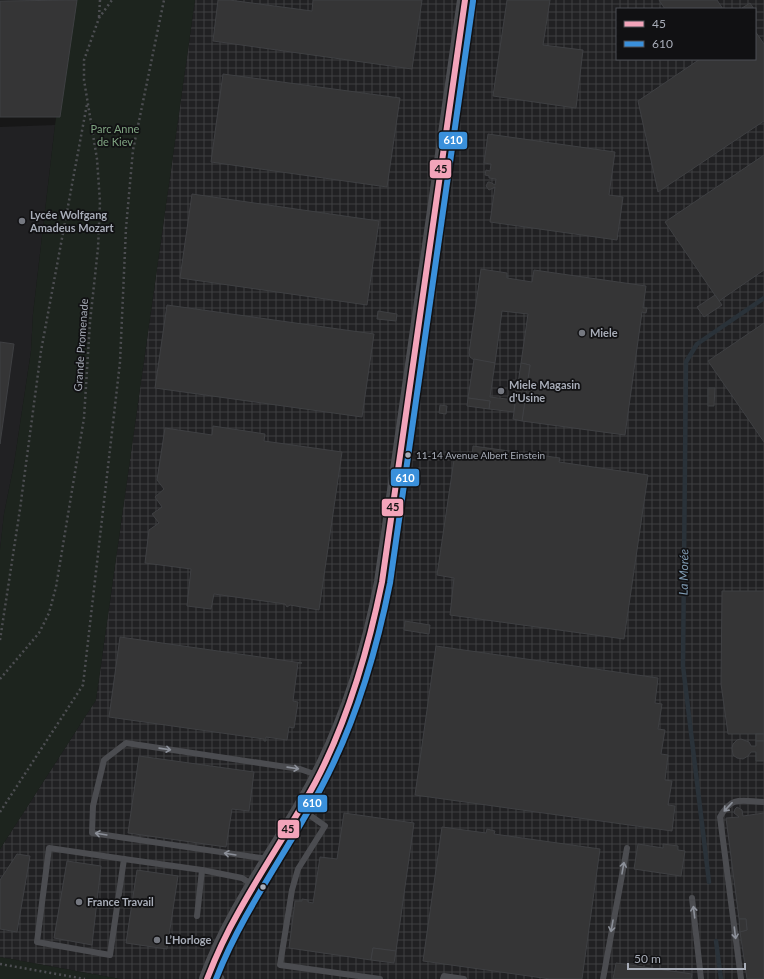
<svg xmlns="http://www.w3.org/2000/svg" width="764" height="979" font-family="Lato,sans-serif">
  <defs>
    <pattern id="industrial-grid" width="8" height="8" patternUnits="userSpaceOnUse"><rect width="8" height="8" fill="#212123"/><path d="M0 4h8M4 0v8" fill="none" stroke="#3e3f41"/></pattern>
  </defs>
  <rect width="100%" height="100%" fill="#171717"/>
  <!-- built -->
  <polygon fill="#212123" points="55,125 33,314 31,351 14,464 4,514 0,550 0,127"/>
  <!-- industrial -->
  <path fill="url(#industrial-grid)" fill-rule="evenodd" d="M195 0H764V979H120L0 957V849L96 700ZM617 9H755V59H617Z"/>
  <!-- park -->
  <g fill="#1d241e">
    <polygon points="74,0 195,0 96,700 0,849 0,550 4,514 14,464 31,351 33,314 55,125"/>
    <polygon points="0,957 120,979 0,979"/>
  </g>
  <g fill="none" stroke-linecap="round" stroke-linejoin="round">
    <!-- stream -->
    <g stroke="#2a3239" stroke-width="4.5">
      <polyline points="709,882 683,666 686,362 697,344 764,298"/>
      <polyline points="716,941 721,979"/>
    </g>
  </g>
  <!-- building -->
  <g fill="#353536" stroke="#3f4043">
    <polygon points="77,0 60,117 0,117 0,1"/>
    <polygon points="218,0 229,0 312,11 313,0 422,0 412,69 213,41"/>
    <polygon points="507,0 550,0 543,45 583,50 576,108 493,96"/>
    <polygon points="659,0 717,0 723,9 665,9"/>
    <polygon points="750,3 754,9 742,9 742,8"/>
    <polygon points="755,31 764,44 764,121 658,192 638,101 700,59 755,59"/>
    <polygon points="223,74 400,98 387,187 211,162"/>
    <polygon points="488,134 615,152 609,195 623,197 617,240 490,222 495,187 489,190 486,186 488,182 490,182 495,185 496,179 489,178 489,176 485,175 486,170 490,171 491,164 484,163"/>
    <polygon points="764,155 764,270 719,301 665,222"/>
    <polygon points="192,194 379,221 367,305 180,278"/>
    <polygon points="481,269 507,273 507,278 532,282 534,270 646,286 643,308 647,308 646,313 642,312 625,435 522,421 530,365 521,363 528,314 502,311 495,363 474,360 470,357 469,353"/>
    <polygon points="715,295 722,305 704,317 697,307"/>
    <polygon points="167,305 374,334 362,417 155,388"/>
    <polygon points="378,311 397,314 396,321 377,319"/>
    <polygon points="764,323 764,442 708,361"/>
    <polygon points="0,342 14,344 0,444"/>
    <polygon points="474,359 495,363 490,397 515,400 514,412 489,409 490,401 468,398"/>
    <polygon points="521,363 530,365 522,421 513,419"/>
    <polygon points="708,388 715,388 714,406 708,406"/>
    <polygon points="468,398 490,401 489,409 467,406"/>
    <polygon points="440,405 447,406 446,414 439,413"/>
    <polygon points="213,426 265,434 264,441 342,452 319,610 290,605 287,607 285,604 214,594 211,609 187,606 191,569 145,563 149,530 159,523 152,514 162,507 155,497 164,489 157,480 165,428 212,435"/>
    <polygon points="473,446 560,458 559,462 648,475 624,639 450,615 454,578 437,575 455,453 472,456"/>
    <polygon points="722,591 764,591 764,734 728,734 721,684"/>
    <polygon points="405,621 430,625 429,634 404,630"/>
    <polygon points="120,637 302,663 298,663 293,701 298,702 294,728 289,727 287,740 266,737 266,741 264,741 264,739 109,717"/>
    <polygon points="436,646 658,678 655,703 662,704 658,729 665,730 661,754 668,755 665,780 672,781 668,805 675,806 672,831 415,795"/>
    <rect x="756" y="734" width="8" height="7"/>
    <polygon points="741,739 749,742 751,746 756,746 756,741 764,741 764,761 756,761 756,752 751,752 748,756 743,759 737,758 733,755 732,748 733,744 737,740"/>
    <polygon points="139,756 254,772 249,811 232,809 226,847 128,833"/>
    <polygon points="737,807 742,810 743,816 764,813 764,979 747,979 740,932 747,930 746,919 739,919 726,818 739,817 734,813 735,809"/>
    <polygon points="344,813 414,823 396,951 373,948 371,960 289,948 295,901 302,901 302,899 308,900 308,902 313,903 320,857 337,859"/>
    <polygon points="442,827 486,833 487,829 495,831 494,834 600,849 582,979 550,979 423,961"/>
    <polygon points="638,844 663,848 663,844 678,846 678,850 685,851 681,876 634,869"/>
    <polygon points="17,854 30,856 17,932 0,929 0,880"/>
    <polygon points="67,861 101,866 92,945 54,938"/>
    <polygon points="137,870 178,876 167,949 126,943"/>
    <polygon points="739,919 746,919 747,930 740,932"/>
    <polygon points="373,948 396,951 394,963 371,960"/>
    <polygon points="616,963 692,974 691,979 613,979"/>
  </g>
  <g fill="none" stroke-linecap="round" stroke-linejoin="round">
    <!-- path -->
    <g stroke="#4d4e52" stroke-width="2.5" stroke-dasharray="2 3" stroke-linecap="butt">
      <polyline points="99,17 100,0"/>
      <polyline points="0,640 20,509 41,351 87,104"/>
      <polyline points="0,679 39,633 49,613 56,587 84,418 90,322 98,248 100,202 97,159 84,80 84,60 99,18 112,0"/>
      <polyline points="0,812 83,685 120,362 126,228 133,150 164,0"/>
      <polyline points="0,964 85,979"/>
    </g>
    <!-- service -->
    <g stroke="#4b4c50" stroke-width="6">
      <polyline points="301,809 325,826 298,869 292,890 280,965 380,979"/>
      <polygon points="49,848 124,859 110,955 37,942"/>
      <polyline points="124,859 202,870 242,878 253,885"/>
      <polyline points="268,859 92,833 93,806 104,760 126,743 300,769 317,775"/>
      <polyline points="692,898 701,979"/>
      <polyline points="197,916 202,870"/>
      <polyline points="443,979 444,976 464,979"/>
      <polyline points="603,979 627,848"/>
      <path d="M741 979 720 817C732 795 742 801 764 802"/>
    </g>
    <!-- minor -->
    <polyline stroke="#4b4c50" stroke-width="13" points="209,975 218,979"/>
    <!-- tertiary -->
    <path stroke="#4b4c50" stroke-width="16" d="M207 979C229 918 267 865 300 809 342 739 367 662 382 582L465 0"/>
    <defs>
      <path id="bus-1" d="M207 979C216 956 226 934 238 913 262 869 291 827 315 783 348 720 368 651 382 582L465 0"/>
      <path id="bus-2" d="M216 979C243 910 288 851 322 786 356 722 376 653 390 583L473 1"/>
    </defs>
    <!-- bus-1 casing -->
    <use href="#bus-1" stroke="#111113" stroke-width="9"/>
    <!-- bus-2 casing -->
    <use href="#bus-2" stroke="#111113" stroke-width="9"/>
    <!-- bus-1 -->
    <use href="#bus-1" stroke="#f3a4ba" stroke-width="6"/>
    <!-- bus-2 -->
    <use href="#bus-2" stroke="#3a90db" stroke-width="6"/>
  </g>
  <!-- one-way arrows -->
  <defs><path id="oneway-shaft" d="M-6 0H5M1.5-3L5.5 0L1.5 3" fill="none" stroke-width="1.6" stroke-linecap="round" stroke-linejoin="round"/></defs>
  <g stroke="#8c9099">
    <use href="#oneway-shaft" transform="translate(165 749) rotate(8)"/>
    <use href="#oneway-shaft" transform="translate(293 768) rotate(8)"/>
    <use href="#oneway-shaft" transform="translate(728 807) rotate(133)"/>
    <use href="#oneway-shaft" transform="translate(101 834) rotate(-171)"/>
    <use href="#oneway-shaft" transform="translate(230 854) rotate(-171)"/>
    <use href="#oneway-shaft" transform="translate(623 868) rotate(-80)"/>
    <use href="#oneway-shaft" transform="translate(694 912) rotate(-97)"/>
    <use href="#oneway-shaft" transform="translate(612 926) rotate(100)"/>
    <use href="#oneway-shaft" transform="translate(735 933) rotate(83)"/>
  </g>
  <!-- markers -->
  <g fill="#757880" stroke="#111113" stroke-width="1.5">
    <circle cx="22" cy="221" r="4"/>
    <circle cx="582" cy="333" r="4"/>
    <circle cx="501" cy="391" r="4"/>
    <circle cx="79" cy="902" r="4"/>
    <circle cx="157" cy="940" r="4"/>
  </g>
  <g fill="#a8adb8" stroke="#111113" stroke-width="1.5">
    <circle cx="408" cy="455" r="3.5"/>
    <circle cx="263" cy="887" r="3.5"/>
  </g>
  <g text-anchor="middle" stroke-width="3.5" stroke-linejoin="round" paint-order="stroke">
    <!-- bus labels -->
    <g font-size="10" fill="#a8adb8" stroke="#111113" text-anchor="start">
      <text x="416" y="459">11-14 Avenue Albert Einstein</text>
    </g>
    <!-- park labels -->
    <g font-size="11" fill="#7fa381" stroke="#111113">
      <text x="115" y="133">Parc Anne<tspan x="115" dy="13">de Kiev</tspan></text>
    </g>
    <!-- poi labels -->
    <g font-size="11" font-weight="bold" fill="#a8adb8" stroke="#111113" text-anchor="start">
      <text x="30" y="219">Lycée Wolfgang<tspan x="30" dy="13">Amadeus Mozart</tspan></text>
      <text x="590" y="337">Miele</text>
      <text x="509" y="389">Miele Magasin<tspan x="509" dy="13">d'Usine</tspan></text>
      <text x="87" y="906">France Travail</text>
      <text x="165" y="944">L’Horloge</text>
    </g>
    <!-- street labels -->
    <g font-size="11" fill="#a8adb8" stroke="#111113">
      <text transform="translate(81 345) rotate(-86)" y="4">Grande Promenade</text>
    </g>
    <!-- water labels -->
    <g font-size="12" font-style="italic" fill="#7f9bb3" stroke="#111113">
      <text transform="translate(684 572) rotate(-89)" y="4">La Morée</text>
    </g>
  </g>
  <g stroke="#111113" stroke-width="1.5">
    <rect x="438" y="131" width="30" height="19" rx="4" fill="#3a90db"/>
    <rect x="429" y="159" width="23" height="20" rx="4" fill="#f3a4ba"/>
    <rect x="390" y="468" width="30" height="19" rx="4" fill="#3a90db"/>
    <rect x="381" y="498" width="23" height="19" rx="4" fill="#f3a4ba"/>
    <rect x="297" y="794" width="31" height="19" rx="4" fill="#3a90db"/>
    <rect x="277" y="819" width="23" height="20" rx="4" fill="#f3a4ba"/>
  </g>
  <g font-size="11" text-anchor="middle" font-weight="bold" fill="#fff">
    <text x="453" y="144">610</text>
    <text x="405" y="482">610</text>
    <text x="312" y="807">610</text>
  </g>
  <g font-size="11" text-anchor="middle" font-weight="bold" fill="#111">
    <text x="441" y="173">45</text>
    <text x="393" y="511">45</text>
    <text x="288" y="833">45</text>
  </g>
  <!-- legend -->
  <rect x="616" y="8" width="140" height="52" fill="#111113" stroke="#4d4f55"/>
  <rect x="624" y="21" width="20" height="6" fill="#f3a4ba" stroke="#4d4f55"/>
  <text x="652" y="28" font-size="12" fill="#a8adb8">45</text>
  <rect x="624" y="41" width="20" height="6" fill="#3a90db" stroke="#4d4f55"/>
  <text x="652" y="48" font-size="12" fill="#a8adb8">610</text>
  <!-- scale -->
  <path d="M628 963v6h117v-6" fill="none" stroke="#a8adb8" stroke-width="2"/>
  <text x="634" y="963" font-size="12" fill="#a8adb8" stroke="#111113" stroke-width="3" paint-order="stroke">50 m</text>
</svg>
